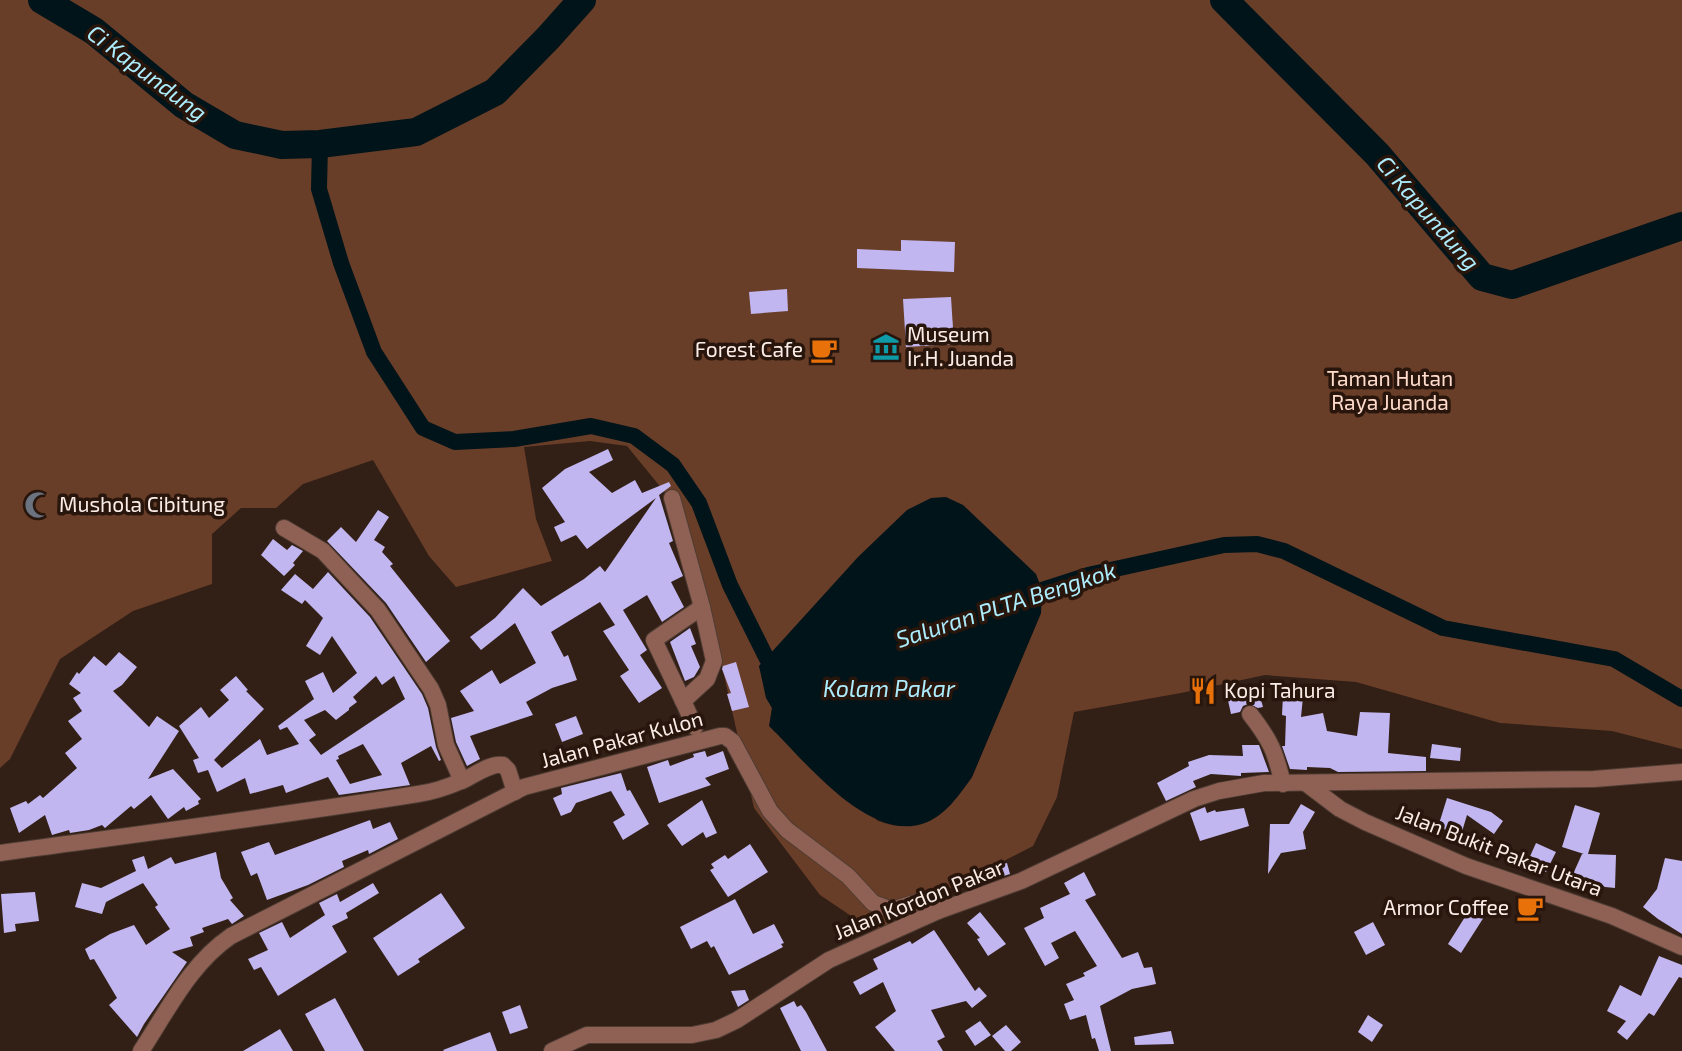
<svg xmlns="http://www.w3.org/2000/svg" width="1682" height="1051" font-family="'Exo 2',sans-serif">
  <rect width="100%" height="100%" fill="#321f16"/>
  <!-- green -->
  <path fill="#693e29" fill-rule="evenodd" d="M0 0H1682V749L1612 731 1500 723 1356 682 1265 675 1181 693 1074 712 1057 797 1033 846 943 892 875 932 820 895 754 808 703 582 676 506 627 446 590 441 524 447 536 519 552 561 456 587 429 556 373 460 303 484 276 508H241L212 534V584L133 611 60 659 10 759 0 768ZM1041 613 972 777C956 800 931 828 900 826 893 826 885 823 878 821L770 726 772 708 759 666 767 659Z"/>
  <!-- water -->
  <path fill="#001419" d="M946 497 963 505 1036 574 1042 590 1041 613 972 777C959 795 945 817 922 824 867 841 804 760 769 726L772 708 766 698 759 666 858 557 907 510 931 498Z"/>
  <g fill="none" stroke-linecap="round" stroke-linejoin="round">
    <!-- canal -->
    <g stroke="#001419" stroke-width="16">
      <polyline points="320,144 319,189 341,263 374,352 423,428 455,442 514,439 591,426 634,436 673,465 699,503 730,585 767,659"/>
      <polyline points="1023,596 1088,575 1224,545 1257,544 1284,551 1443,628 1614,659 1682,699"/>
    </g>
    <!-- river -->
    <g stroke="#001419" stroke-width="28">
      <polyline points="42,0 94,31 184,105 235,135 282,145 320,144 416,132 495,92 548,38 582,0"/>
      <polyline points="1224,0 1377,154 1482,277 1512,285 1682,226"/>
    </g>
  </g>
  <!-- building -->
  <g fill="#c1b6f0" fill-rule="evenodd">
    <polygon points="901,240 955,242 954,272 857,268 857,249 901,251"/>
    <polygon points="787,289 788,311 751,314 749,292"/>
    <polygon points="951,297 954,344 906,347 903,299"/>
    <polygon points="608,449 613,460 589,472 612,493 635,480 642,493 669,482 671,486 659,495 673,541 669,543 683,576 671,582 684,607 662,622 647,595 623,610 647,650 640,655 662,688 639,703 620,676 629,670 603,631 615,625 600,602 551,632 564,657 568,655 577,680 552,688 526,702 533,715 470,736 480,759 467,766 456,742 451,718 474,711 460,691 492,670 500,684 536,663 515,623 481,650 470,637 495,618 523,588 541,606 584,579 600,566 605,572 656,498 587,549 576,535 561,542 554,527 565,522 542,488 565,469"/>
    <polygon points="378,510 389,517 374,540 385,547 382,552 393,564 390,566 450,641 426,662 386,603 327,541 341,527 356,542"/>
    <polygon points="273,539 287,550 292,545 303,551 293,563 295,565 284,576 261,555"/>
    <path d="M328 572 370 617 422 694 428 708 436 747 441 760 439 761 431 746 401 763 410 785 339 795 328 777 286 793 283 785 250 794 245 778 217 792 208 770 198 773 193 760 199 758 179 726 201 707 209 718 229 700 220 690 236 676 248 690 246 691 264 709 214 760 222 768 260 739 267 755 299 744 287 727 280 730 278 726 314 699 305 681 323 672 333 693 357 673 332 636 320 655 306 646 323 618 305 600 302 604 281 590 295 574 313 589ZM376 676 382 685 394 676 405 699 321 755 309 740 316 735 304 720 325 710 336 720 349 710V708L357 702 353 697ZM363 744 382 775 350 784 336 760 339 759 338 756Z"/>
    <polygon points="690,628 696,644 691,646 700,667 694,677 685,681 670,642"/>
    <polygon points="119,652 137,667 122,685 113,691 149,727 157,716 179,731 148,779 173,769 201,799 198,801 199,804 186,811 184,807 168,819 151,795 134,809 131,806 105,828 102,825 89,830 70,833 69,830 52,835 45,815 19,833 10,808 26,801 28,804 40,795 43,798 77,768 65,753 82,739 68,721 82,711 73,698 81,693 69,684 77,672 79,674 94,656 106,666"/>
    <polygon points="736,662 749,707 732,711 727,694 731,693 722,669 723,666"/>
    <polygon points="1258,689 1263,707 1258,708 1248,704 1243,706 1240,712 1231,714 1227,696"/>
    <polygon points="1283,695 1303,697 1301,717 1323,713 1327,731 1357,736 1360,712 1390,713 1388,753 1426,757 1426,771 1338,772 1330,768 1307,767 1307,770 1290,769 1282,746 1285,746 1286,716 1282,715"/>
    <polygon points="576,716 583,734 562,742 555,724"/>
    <polygon points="1432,744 1461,748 1460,761 1430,758"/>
    <polygon points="1242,745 1259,745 1269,772 1241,773 1241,776 1211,774 1193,781 1196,787 1166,801 1157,783 1189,766 1188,762 1209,755 1243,756"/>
    <polygon points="705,751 707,757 723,751 729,769 705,778 711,785 659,803 647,767 668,760 670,766 694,757 693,754"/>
    <polygon points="621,773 627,791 630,790 649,824 623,840 613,822 625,815 611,791 576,803 571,812 561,816 553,798 562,794 561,788"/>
    <polygon points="1447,798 1491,812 1503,821 1494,834 1467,815 1461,835 1438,827"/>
    <polygon points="702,800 717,833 706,838 703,832 682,846 667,825"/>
    <polygon points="1301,804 1315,812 1303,832 1306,849 1281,853 1268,874 1270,824 1289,824"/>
    <polygon points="1575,805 1600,813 1588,854 1616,855 1615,888 1605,887 1598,883 1595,887 1583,886 1582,889 1569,883 1582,854 1584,854 1562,847"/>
    <polygon points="1205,807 1207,813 1215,810 1216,812 1244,808 1249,826 1200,841 1190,813"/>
    <polygon points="370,820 373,829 390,822 398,839 369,854 368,850 342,861 344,867 308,885 267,900 257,873 251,876 241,852 269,842 275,855"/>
    <polygon points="1536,843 1556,852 1546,872 1527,863"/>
    <polygon points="750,844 768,872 728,897 710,870 714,868 711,864 725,855 728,859"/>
    <polygon points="216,852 221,878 233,898 230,900 244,916 232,924 228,919 202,928 204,932 190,937 193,946 172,952 187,962 144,1024 137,1037 109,1005 117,998 94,959 90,960 85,949 110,934 134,925 146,945 170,929 155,907 158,905 143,883 106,902 102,914 75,907 82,883 101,888 136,871 132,860 144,856 148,869 171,857 175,864"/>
    <polygon points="1665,858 1682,861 1682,934 1658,919 1643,907 1657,889"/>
    <polygon points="1007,863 1010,874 994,879 991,867"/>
    <polygon points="1084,872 1096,895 1085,900 1122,958 1138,952 1144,968 1152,967 1156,984 1132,989 1100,1006 1111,1051 1099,1051 1095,1038 1092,1039 1086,1015 1070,1020 1064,1004 1074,1000 1066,984 1085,976 1083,973 1097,966 1075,931 1051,943 1059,958 1045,966 1024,928 1044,918 1040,908 1070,894 1064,883"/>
    <polygon points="373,883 379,893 346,913 348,918 332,926 347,952 278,996 261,967 254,970 248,959 268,950 259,933 282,922 290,938 325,915 319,903 337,894 340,902"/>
    <polygon points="35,892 39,921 15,924 16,931 4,933 1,894"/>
    <polygon points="441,893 465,928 418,959 420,962 398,976 373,938"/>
    <polygon points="735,899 753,934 774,924 784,943 781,944 783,947 729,975 714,946 711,948 707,941 691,949 680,927"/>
    <polygon points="1470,909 1484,917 1461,953 1448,944"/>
    <polygon points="980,912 1006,944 988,956 977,939 980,938 967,923"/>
    <polygon points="1373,922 1385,945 1366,955 1354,932"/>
    <polygon points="934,930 975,991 979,987 987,996 972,1008 966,1001 931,1010 945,1037 937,1041 943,1051 895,1051 875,1027 896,1011 883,982 860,995 853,982 878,969 873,959 910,941 912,944"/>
    <polygon points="1659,956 1682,965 1682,978 1679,977 1654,1016 1649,1013 1627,1040 1617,1032 1626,1021 1607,1011 1620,985 1641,996"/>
    <polygon points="745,990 749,1000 738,1007 731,991"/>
    <polygon points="335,998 364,1051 325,1051 305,1014"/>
    <polygon points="794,1001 797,1007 801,1005 806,1012 827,1051 801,1051 780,1008"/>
    <polygon points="520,1005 528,1028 510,1034 502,1012"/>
    <polygon points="1368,1015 1383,1025 1372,1042 1358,1032"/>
    <polygon points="980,1021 991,1035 975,1046 965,1031"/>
    <polygon points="1006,1025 1021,1042 1011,1051 1005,1051 992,1036"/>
    <polygon points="280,1029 293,1051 243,1051"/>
    <polygon points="1171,1031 1174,1044 1135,1045 1134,1037"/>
    <polygon points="490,1032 497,1051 444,1051 443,1050"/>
  </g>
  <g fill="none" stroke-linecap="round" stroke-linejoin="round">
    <defs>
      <g id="minor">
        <polyline points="672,498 702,607 714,661 707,679 683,701 695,727"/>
        <polyline points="284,528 323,551 378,610 431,689 438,705 446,745 462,781"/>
        <polyline points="683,701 654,640 702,607"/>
        <path d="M1250 714C1271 741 1275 751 1283 784"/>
        <polyline points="1307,784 1340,809 1365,822 1466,866 1612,916 1682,947"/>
        <path d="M0 853C140 834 279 816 418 794 434 792 450 786 464 780 476 774 491 763 503 765L508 770 515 792"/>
        <path d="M141 1051C168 1010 190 964 231 936L524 787 720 736H725L733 742 770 811 787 830 848 876 873 903 892 910 927 899 938 911"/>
        <polyline points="552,1051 587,1035 692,1035 716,1030 737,1020 829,960 938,911 1021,881 1194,799 1219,791 1264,783 1594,779 1682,772"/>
      </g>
    </defs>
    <!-- minor casing -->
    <use href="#minor" stroke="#4e3c33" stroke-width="18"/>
    <!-- minor -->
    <use href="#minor" stroke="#8f6154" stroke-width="16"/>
  </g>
  <!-- icons -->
  <defs>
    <symbol id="museum-bare" viewBox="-9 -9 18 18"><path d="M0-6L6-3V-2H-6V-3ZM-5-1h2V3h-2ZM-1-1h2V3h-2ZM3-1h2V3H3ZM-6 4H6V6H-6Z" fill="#0f9aa8" stroke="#28150c" stroke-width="2.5" paint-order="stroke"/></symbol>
    <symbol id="cafe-bare" viewBox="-9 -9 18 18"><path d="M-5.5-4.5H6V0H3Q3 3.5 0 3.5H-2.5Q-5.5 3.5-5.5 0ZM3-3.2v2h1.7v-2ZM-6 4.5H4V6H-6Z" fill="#e8710a" stroke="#28150c" stroke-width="2.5" paint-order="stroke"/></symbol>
    <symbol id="mosque-bare" viewBox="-9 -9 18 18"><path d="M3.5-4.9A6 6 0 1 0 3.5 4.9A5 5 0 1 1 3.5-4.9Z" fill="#6b7280" stroke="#28150c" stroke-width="2.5" paint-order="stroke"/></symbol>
    <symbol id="restaurant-bare" viewBox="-9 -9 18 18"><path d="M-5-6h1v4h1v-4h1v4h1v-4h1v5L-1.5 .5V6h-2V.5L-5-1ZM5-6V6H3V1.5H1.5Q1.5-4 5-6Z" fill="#e8710a" stroke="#28150c" stroke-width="2.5" paint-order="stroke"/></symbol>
  </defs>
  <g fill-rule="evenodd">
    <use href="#museum-bare" x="867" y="328" width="38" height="38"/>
    <use href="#cafe-bare" x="805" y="331" width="38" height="38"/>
    <use href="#mosque-bare" x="19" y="486" width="38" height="38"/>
    <use href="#restaurant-bare" x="1184" y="672" width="38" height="38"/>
    <use href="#cafe-bare" x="1511" y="889" width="38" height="38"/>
  </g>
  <g text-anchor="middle" stroke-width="7" stroke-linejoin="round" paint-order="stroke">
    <!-- poi labels -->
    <g font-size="21" fill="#faece6" stroke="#28150c" text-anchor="start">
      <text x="907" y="342">Museum<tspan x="907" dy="24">Ir.H. Juanda</tspan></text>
      <text x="803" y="357" text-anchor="end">Forest Cafe</text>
      <text x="59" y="512">Mushola Cibitung</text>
      <text x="1224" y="698">Kopi Tahura</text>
      <text x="1509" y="915" text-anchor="end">Armor Coffee</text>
    </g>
    <!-- park labels -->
    <g font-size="21" fill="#ffdccc" stroke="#28150c">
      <text x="1390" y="386">Taman Hutan<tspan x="1390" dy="24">Raya Juanda</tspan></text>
    </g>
    <!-- street labels -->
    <g font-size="21" fill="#faece6" stroke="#28150c">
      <text transform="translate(622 740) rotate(-15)" y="7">Jalan Pakar Kulon</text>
      <text transform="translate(1499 851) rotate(21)" y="7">Jalan Bukit Pakar Utara</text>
      <text transform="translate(919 900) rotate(-22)" y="7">Jalan Kordon Pakar</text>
    </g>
    <!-- water labels -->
    <g font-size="23" font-style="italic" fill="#acecfc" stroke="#28150c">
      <text transform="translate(147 73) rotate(37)" y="8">Ci Kapundung</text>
      <text transform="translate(1428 213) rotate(49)" y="8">Ci Kapundung</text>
      <text transform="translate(1006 605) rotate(-18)" y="8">Saluran PLTA Bengkok</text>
      <text x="889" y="697">Kolam Pakar</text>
    </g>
  </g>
</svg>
